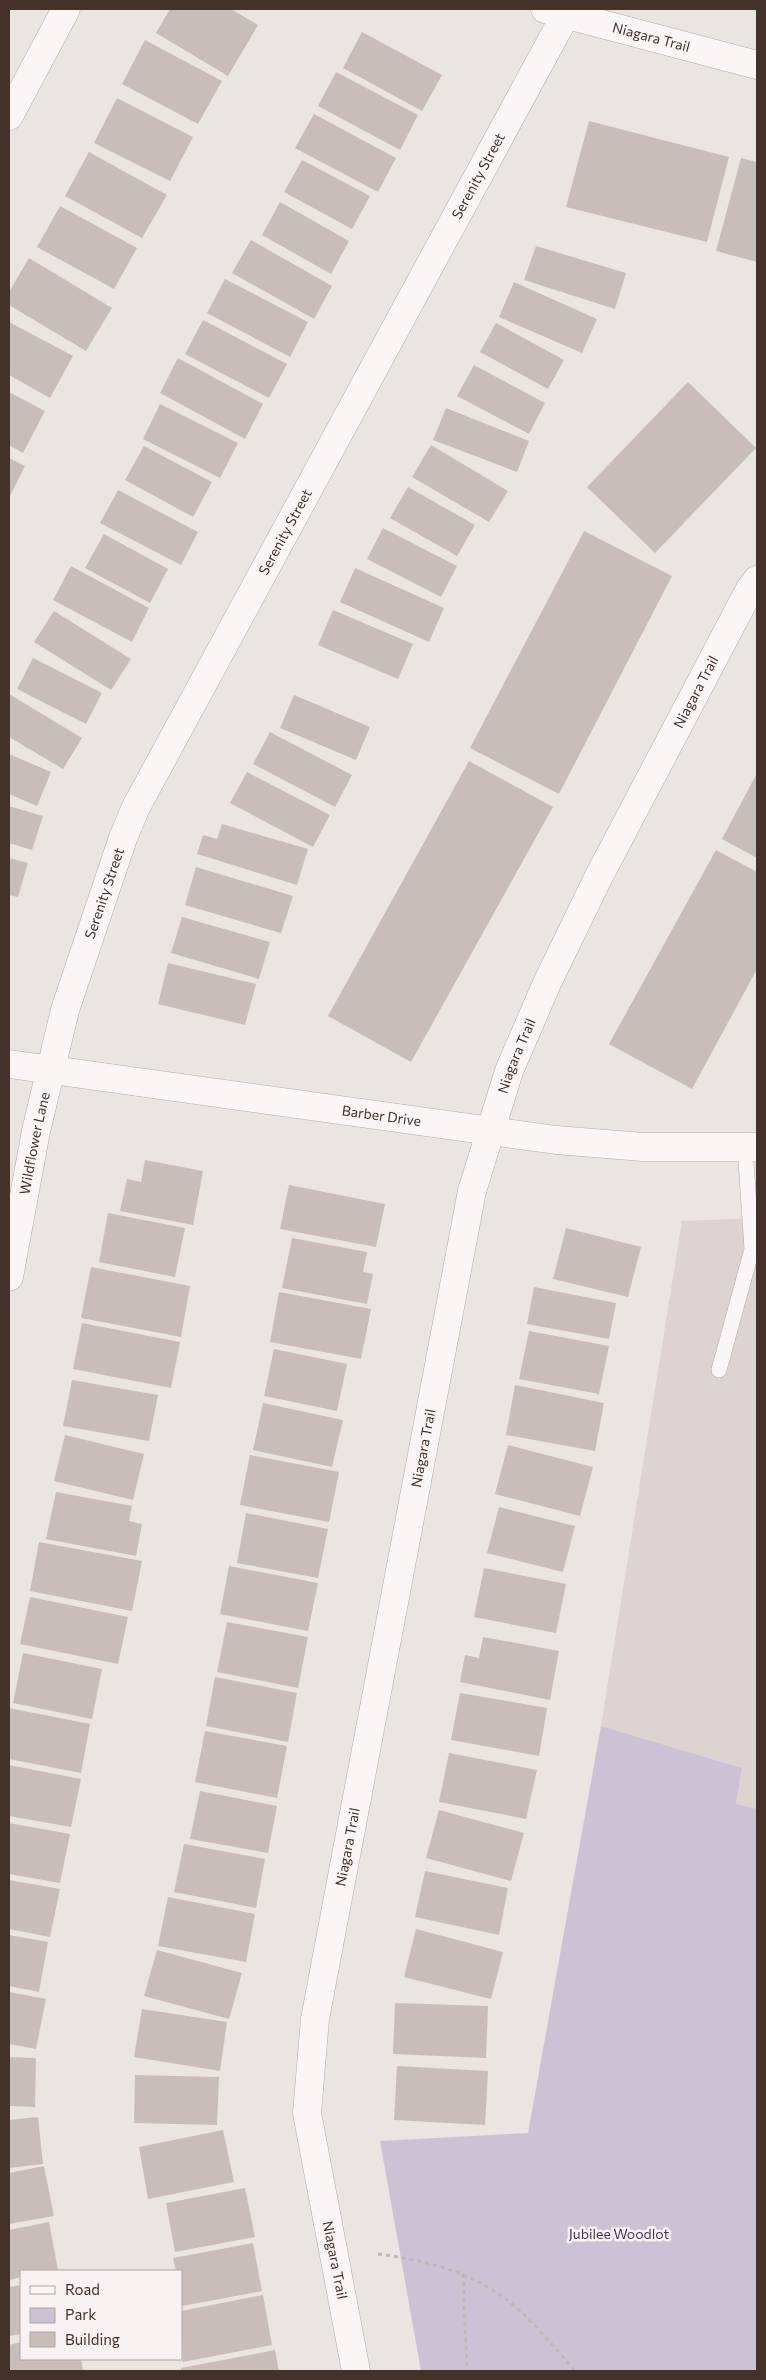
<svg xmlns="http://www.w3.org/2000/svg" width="766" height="2380" font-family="Commissioner,sans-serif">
  <rect width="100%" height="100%" fill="#ebe5e2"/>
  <!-- built -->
  <polygon fill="#ddd3d0" points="757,1218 757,1809 736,1804 742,1768 601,1726 682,1221"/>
  <!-- green -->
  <polygon fill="#cbc3d5" points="601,1726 742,1768 736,1804 757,1809 757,2371 421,2371 380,2141 528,2133"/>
  <!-- building -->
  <g fill="#c9bdb9">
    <polygon points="170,9 231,9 258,25 228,76 156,33"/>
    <polygon points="362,32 442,75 422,111 343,68"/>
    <polygon points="145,40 222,81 198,124 122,84"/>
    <polygon points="336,72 418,115 400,150 318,106"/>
    <polygon points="117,98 193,137 170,181 94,143"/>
    <polygon points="314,114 396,158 378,192 295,148"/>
    <polygon points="589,121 729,157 707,242 566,207"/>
    <polygon points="89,152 167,195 142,238 65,196"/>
    <polygon points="741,158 757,162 757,262 716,251"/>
    <polygon points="302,160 370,196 352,229 284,192"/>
    <polygon points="280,202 349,241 331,274 262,235"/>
    <polygon points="60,206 137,248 114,289 37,247"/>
    <polygon points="251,240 332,286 314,319 232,273"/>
    <polygon points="536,246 626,273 615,309 524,280"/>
    <polygon points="29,258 112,308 86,351 9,305 9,292"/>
    <polygon points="225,279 308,322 290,357 207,313"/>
    <polygon points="514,282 597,319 582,353 499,317"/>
    <polygon points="203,320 287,364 269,398 185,354"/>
    <polygon points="9,322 73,356 50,398 9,375"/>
    <polygon points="496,323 564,360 548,389 480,352"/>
    <polygon points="178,358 263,404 245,439 160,393"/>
    <polygon points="474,365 545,403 529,434 457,396"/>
    <polygon points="688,382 756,448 655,553 587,487"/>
    <polygon points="9,392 45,411 23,453 9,445"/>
    <polygon points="160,404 238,443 220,478 143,439"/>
    <polygon points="446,408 529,441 517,472 433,440"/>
    <polygon points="431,445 508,491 489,522 412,477"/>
    <polygon points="144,446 212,482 193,517 125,480"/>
    <polygon points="9,458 25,466 9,498"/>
    <polygon points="408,487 475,525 457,556 390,518"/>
    <polygon points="118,490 198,532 181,565 100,523"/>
    <polygon points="383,528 457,566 441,597 367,559"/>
    <polygon points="584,531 672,576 559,794 470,748"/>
    <polygon points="104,534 168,569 150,603 85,568"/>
    <polygon points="71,566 149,608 132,642 53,600"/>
    <polygon points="355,568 444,608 429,642 340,602"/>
    <polygon points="333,610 413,644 398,679 318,645"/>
    <polygon points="54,611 131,659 111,690 34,642"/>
    <polygon points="33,658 102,693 86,724 17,689"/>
    <polygon points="9,694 82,738 63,769 9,737"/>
    <polygon points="294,695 370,727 356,760 280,728"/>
    <polygon points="270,732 352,775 335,807 253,764"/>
    <polygon points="9,754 51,772 37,806 9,794"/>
    <polygon points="469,761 553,807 411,1062 328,1016"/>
    <polygon points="247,772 330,815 313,847 230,803"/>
    <polygon points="757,773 757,858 722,839"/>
    <polygon points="9,806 43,816 32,850 9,843"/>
    <polygon points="222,824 308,849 297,885 197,854 203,835 217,839"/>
    <polygon points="716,850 757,872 757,969 692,1089 609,1044"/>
    <polygon points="9,858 28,863 18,897 9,895"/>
    <polygon points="196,867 293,896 281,933 185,905"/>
    <polygon points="182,917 270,942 259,979 171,953"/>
    <polygon points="168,963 256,984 245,1025 158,1004"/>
    <polygon points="145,1160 203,1171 193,1225 120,1211 127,1179 141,1182"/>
    <polygon points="289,1185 385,1204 376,1247 280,1229"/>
    <polygon points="108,1213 185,1228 175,1277 99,1262"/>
    <polygon points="566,1228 641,1247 628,1297 553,1279"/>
    <polygon points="292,1238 367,1252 363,1272 373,1274 367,1304 282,1288"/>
    <polygon points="91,1267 190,1286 181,1337 81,1318"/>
    <polygon points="534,1287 616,1303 609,1339 527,1324"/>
    <polygon points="279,1292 371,1309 361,1359 270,1342"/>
    <polygon points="82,1323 180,1342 171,1388 73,1369"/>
    <polygon points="529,1331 609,1346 599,1394 519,1379"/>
    <polygon points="274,1349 347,1364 337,1411 264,1396"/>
    <polygon points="72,1380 158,1395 149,1441 63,1426"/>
    <polygon points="515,1385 604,1403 595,1451 506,1435"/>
    <polygon points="263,1403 343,1420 332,1467 253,1450"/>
    <polygon points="65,1435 144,1454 133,1500 54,1481"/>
    <polygon points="508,1445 593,1467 580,1516 495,1494"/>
    <polygon points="250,1455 339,1472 329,1522 240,1505"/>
    <polygon points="56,1492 132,1506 129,1521 142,1524 136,1556 46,1539"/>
    <polygon points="499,1507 575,1526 563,1572 487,1553"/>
    <polygon points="246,1513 328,1529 318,1578 237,1563"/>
    <polygon points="39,1542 142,1561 132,1611 30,1591"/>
    <polygon points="229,1566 318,1583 308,1631 220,1614"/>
    <polygon points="484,1568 566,1584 556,1633 474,1617"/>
    <polygon points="30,1597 128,1617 118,1664 20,1644"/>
    <polygon points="227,1622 308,1637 298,1688 217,1672"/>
    <polygon points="483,1637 559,1651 550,1700 460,1682 465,1655 479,1658"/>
    <polygon points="23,1653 102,1669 92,1719 13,1703"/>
    <polygon points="215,1677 297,1693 288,1742 206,1726"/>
    <polygon points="460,1693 547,1708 539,1756 451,1740"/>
    <polygon points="9,1708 90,1724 81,1773 9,1759"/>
    <polygon points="205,1731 287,1746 277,1798 195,1782"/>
    <polygon points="449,1753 537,1770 526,1819 439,1802"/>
    <polygon points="9,1765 81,1779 71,1827 9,1816"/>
    <polygon points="200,1791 277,1806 268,1853 190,1839"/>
    <polygon points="439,1810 524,1833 511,1881 426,1858"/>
    <polygon points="9,1823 70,1834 60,1883 9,1874"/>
    <polygon points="184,1844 265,1859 256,1908 174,1892"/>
    <polygon points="425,1871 508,1888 499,1935 415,1917"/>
    <polygon points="9,1880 60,1889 50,1937 9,1929"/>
    <polygon points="168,1897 255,1914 246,1962 158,1946"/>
    <polygon points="416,1929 503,1952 491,1999 404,1977"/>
    <polygon points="9,1935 48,1942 39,1992 9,1986"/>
    <polygon points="157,1950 242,1973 229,2019 144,1996"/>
    <polygon points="9,1992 46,1999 36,2049 9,2044"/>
    <polygon points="395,2003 488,2006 486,2058 393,2054"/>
    <polygon points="142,2009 227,2022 220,2071 134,2057"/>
    <polygon points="9,2057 36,2058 35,2107 9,2106"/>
    <polygon points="397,2066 488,2071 485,2125 394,2120"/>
    <polygon points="135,2075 219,2077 217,2125 134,2123"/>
    <polygon points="38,2117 43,2164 9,2168 9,2120"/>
    <polygon points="223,2130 234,2182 148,2199 139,2147"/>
    <polygon points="44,2166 54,2216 9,2224 9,2173"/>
    <polygon points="245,2188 255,2237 175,2252 166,2203"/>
    <polygon points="49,2222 58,2270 21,2271 21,2277 9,2280 9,2230"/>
    <polygon points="253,2243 262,2291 182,2306 181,2271 176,2271 173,2258"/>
    <polygon points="21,2285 21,2334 9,2336 9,2287"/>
    <polygon points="263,2295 272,2345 183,2362 181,2311"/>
    <polygon points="21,2342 21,2359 81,2359 83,2371 9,2371 9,2345"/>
    <polygon points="275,2350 279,2371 182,2371 181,2368"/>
  </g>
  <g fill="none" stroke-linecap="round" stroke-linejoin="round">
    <defs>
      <polyline id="service" points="719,1370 752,1249 745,1147"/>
      <g id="minor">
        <path id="s1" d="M545 9 757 65"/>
        <path id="s2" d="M9 1277 36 1131 65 1010 123 838 136 807 566 14"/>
        <path id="s3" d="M356 2371 307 2113 315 2019 472 1191 509 1071 547 983 598 878 750 589 757 580"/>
      </g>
      <g id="tertiary">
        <polyline points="9,116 66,9"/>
        <path id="s4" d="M9 1064 556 1140 643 1147H757"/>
      </g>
    </defs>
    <!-- service casing -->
    <use href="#service" stroke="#b6aba7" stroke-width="16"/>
    <!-- minor casing -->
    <use href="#minor" stroke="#b6aba7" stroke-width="29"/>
    <!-- tertiary casing -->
    <use href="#tertiary" stroke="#b6aba7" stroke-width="29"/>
    <!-- path -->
    <g stroke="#bfb7b4" stroke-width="3" stroke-dasharray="4 4" stroke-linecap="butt">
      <path d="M378 2254C423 2260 465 2270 503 2297 526 2313 557 2350 575 2371"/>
      <polyline points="463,2274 467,2371"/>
    </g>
    <!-- service -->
    <use href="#service" stroke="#f9f6f5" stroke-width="15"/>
    <!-- minor -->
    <use href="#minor" stroke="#f9f6f5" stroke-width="28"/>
    <!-- tertiary -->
    <use href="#tertiary" stroke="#f9f6f5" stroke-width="28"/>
  </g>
  <g text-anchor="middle" stroke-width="5" stroke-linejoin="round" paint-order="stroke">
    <!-- street labels -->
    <g font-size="14" fill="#443129" stroke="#f8f3f2">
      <text dy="5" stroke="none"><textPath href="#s1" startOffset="110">Niagara Trail</textPath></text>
      <text dy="5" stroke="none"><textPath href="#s2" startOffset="1206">Serenity Street</textPath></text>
      <text dy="5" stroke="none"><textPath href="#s2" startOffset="801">Serenity Street</textPath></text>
      <text dy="5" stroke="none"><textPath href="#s3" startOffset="1748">Niagara Trail</textPath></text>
      <text dy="5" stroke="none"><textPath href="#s2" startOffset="396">Serenity Street</textPath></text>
      <text dy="5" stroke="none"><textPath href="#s3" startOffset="1342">Niagara Trail</textPath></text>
      <text dy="5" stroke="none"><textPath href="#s4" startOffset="376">Barber Drive</textPath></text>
      <text dy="5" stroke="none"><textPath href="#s2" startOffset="136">Wildflower Lane</textPath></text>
      <text dy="5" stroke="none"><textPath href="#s3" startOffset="938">Niagara Trail</textPath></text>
      <text dy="5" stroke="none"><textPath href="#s3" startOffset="532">Niagara Trail</textPath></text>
      <text transform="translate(335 2260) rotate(79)" y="5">Niagara Trail</text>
    </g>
    <!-- park labels -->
    <g font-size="14" fill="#4a3660" stroke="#f8f3f2">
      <text x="619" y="2239">Jubilee Woodlot</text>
    </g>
  </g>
  <!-- border -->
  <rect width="766" height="2380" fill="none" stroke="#443129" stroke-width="20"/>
  <!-- legend -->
  <rect x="20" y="2270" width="162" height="90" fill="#f8f3f2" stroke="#b0a5a2"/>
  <rect x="30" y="2286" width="25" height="8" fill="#f9f6f5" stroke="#b0a5a2"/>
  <text x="65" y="2295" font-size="15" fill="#443129">Road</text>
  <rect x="30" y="2308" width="25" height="15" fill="#cbc3d5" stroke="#b0a5a2"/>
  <text x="65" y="2320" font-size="15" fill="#443129">Park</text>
  <rect x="30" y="2332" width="25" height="15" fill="#c9bdb9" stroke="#b0a5a2"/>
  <text x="65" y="2345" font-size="15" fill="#443129">Building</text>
</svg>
